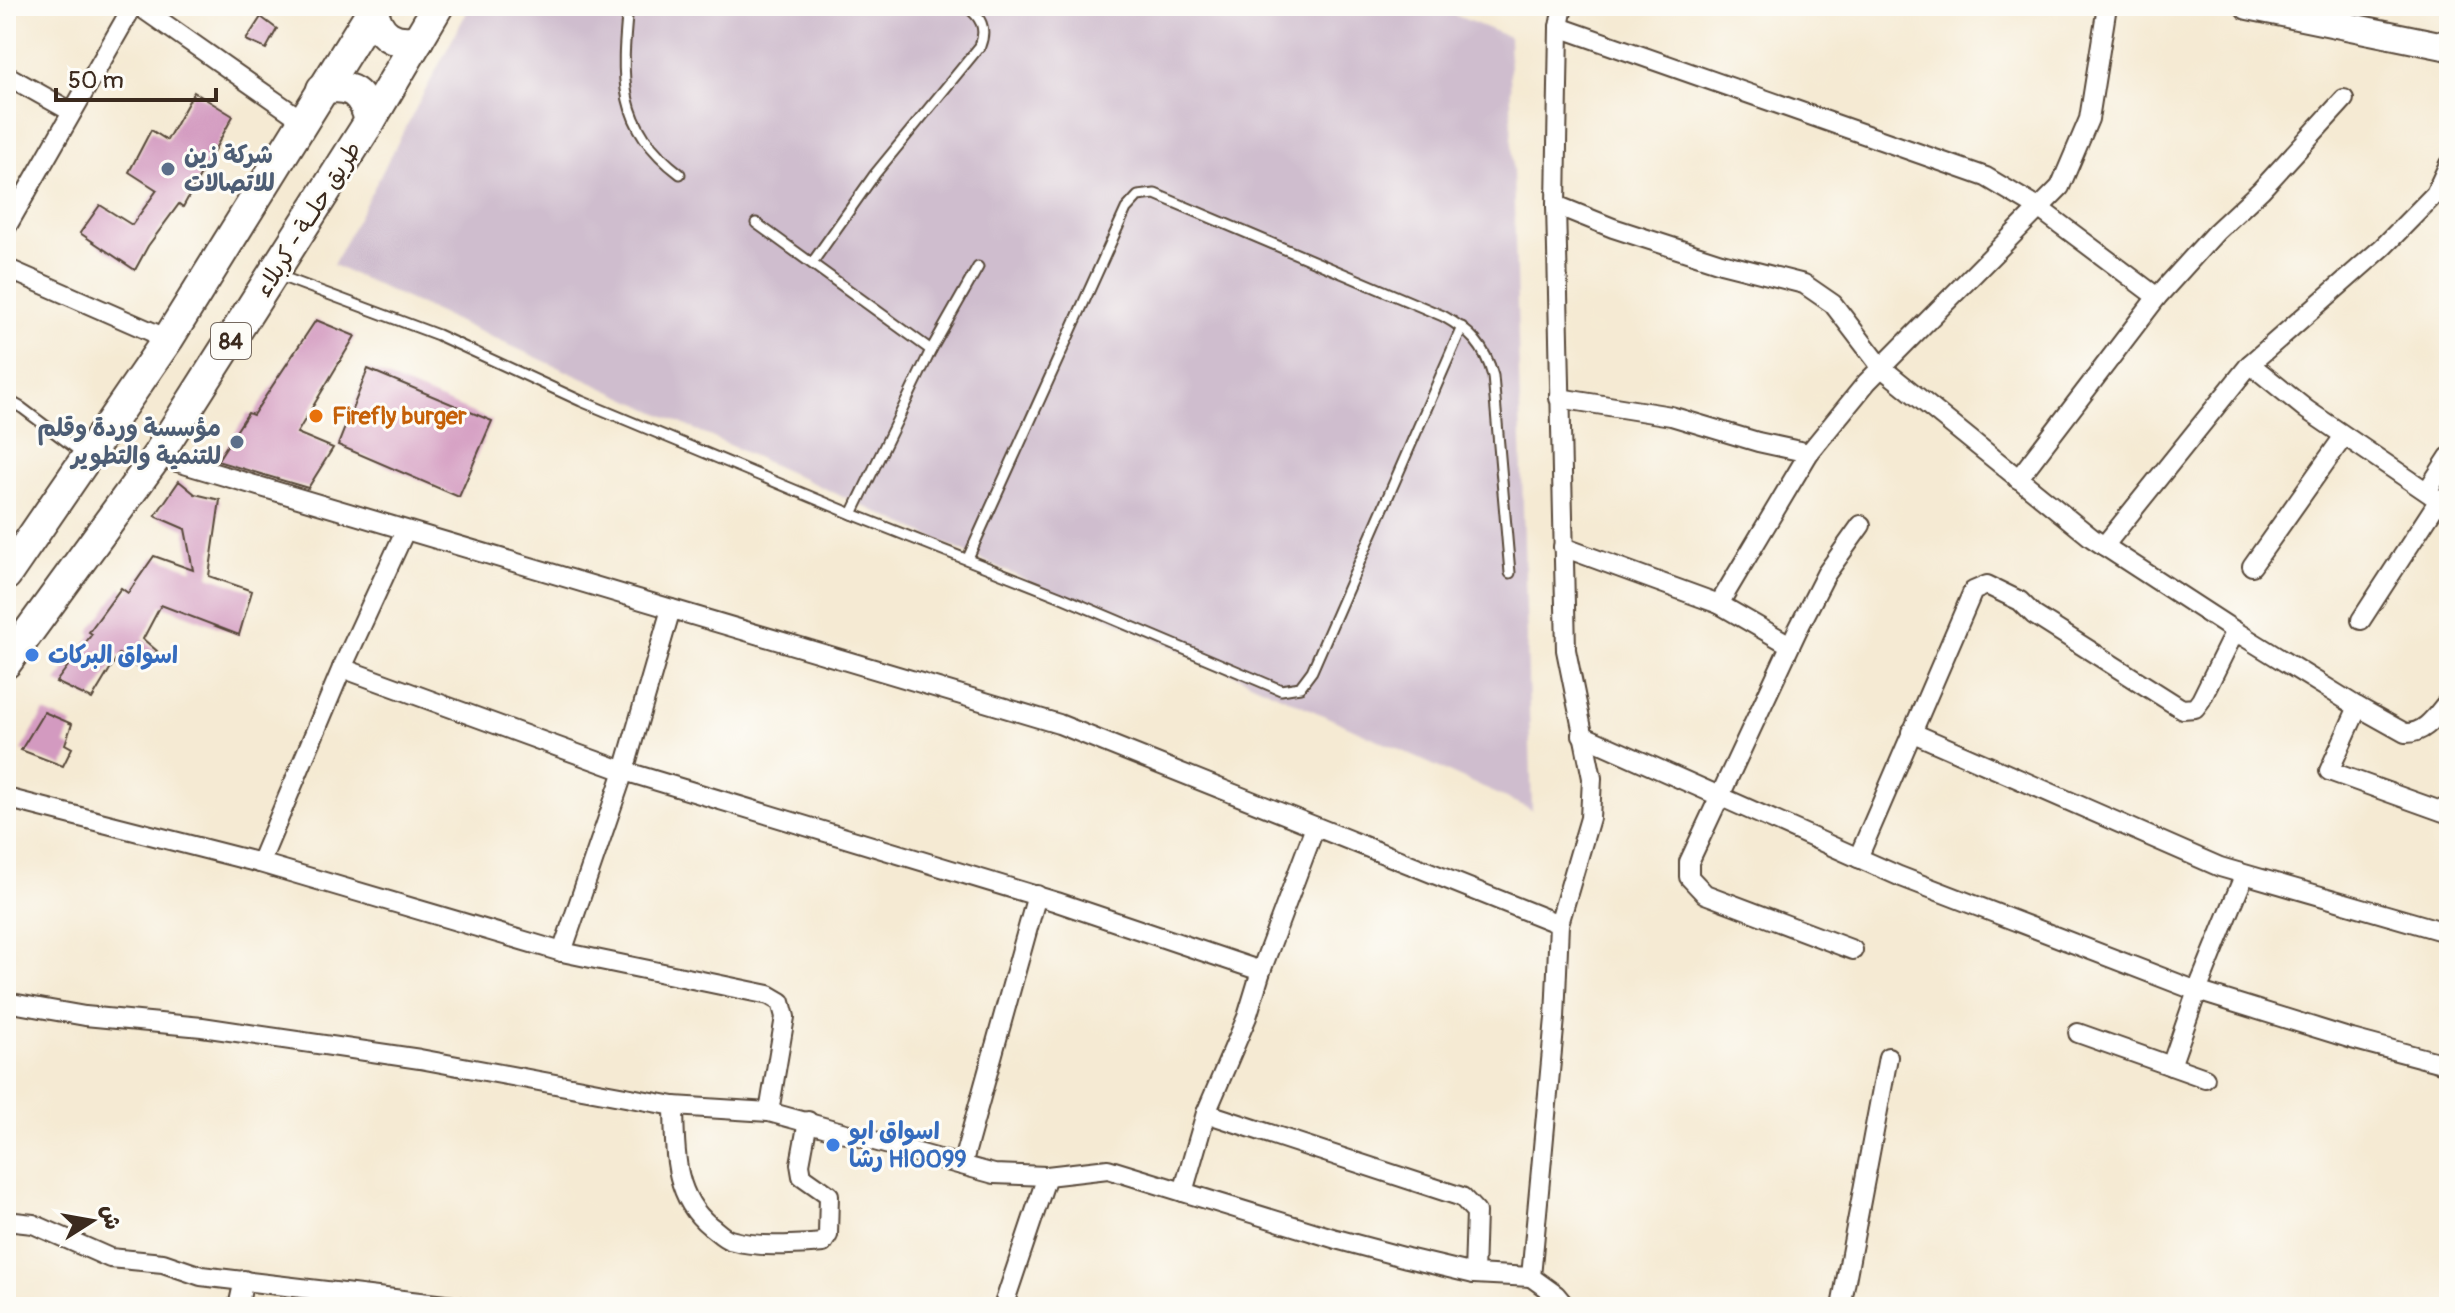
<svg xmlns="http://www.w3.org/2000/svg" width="2455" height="1313" font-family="Pangolin,'Playpen Sans Arabic',sans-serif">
  <rect width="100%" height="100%" fill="#fdfcf7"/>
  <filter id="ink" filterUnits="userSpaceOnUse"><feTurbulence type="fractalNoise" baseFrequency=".0125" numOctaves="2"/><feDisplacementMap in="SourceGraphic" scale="16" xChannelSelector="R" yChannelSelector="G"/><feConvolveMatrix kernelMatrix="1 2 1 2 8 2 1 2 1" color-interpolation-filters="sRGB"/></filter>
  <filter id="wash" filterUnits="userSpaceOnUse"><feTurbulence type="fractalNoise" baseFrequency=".006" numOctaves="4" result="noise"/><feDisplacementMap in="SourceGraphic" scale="32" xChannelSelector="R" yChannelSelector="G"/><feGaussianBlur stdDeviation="1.8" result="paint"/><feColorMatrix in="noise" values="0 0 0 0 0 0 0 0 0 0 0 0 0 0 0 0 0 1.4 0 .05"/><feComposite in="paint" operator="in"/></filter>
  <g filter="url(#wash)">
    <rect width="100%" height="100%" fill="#f5ead3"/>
    <!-- industrial -->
    <polygon fill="#cfbdce" points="470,6 1432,6 1509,37 1532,810 333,265"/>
    <g id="blocks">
      <!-- building -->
      <g fill="#d39ac0">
        <polygon points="261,17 277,29 266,49 246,40"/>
        <polygon points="194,92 233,116 183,207 179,204 148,246 135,270 80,233 100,205 132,225 157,190 129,172 151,130 167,140"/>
        <polygon points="316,320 355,336 297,433 333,448 308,488 217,461 248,413 253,415"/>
        <polygon points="368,369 492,421 459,497 338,445"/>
        <polygon points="179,481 195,494 220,500 209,576 252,591 239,635 161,605 143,639 157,651 142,671 119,654 92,699 56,682 92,634 89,632 121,588 128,593 154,556 193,570 185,529 155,516"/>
        <polygon points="44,712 72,724 65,744 72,748 63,766 21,750"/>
      </g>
    </g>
  </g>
  <g filter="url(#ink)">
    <use href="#blocks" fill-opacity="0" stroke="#574739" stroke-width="2"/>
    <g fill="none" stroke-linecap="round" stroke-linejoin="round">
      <defs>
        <g id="lane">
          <path d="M628 6C621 78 617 126 680 174"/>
          <polyline points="756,223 931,350"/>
          <path d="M812 263 875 174 980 46C987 28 981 17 966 6"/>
          <polyline points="277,275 438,335 581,401 852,514 1059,596 1281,690 1300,687 1312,671 1462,327"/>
          <polyline points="6,399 22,408 83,454"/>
          <polyline points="852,514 931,350 978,267"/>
          <path d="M968 558 1126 209 1138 196 1155 194 1443 316C1470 331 1485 346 1493 376L1510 573"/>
        </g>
        <g id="street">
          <polyline points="139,6 302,120"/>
          <polyline points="1563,6 1559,27 1556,205 1566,650 1592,778 1590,818 1559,924 1555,1018 1531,1277 1556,1295 1566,1307"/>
          <polyline points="1559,27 1986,177 2040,209 2157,297"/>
          <polyline points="6,75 72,112"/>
          <path d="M1556 205 1613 228 1721 263 1804 284 1833 304 1882 368 2092 538 2235 631 2353 704 2405 733C2426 734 2437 714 2449 700"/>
          <polyline points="6,228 133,6"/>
          <polyline points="6,268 168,339"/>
          <polyline points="2250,364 2307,410 2449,507"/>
          <polyline points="1559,398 1671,416 1758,442 1809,453"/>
          <polyline points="157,456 1059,724 1559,924"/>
          <polyline points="2018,479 2157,297 2216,232 2261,190 2344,99"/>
          <polyline points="2427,491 2449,457"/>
          <polyline points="2104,546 2250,364 2383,247 2435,194 2449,164"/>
          <polyline points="1563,547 1719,604 1790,645"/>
          <polyline points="2252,566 2344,436"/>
          <polyline points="1719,604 1809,453 1867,382 2060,187 2089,119 2107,6"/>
          <polyline points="2361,620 2439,500"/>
          <polyline points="342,668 624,771 1057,902 1261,971"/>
          <polyline points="2358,707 2329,771 2449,814"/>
          <polyline points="1911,732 2220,867 2449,933"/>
          <polyline points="1582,735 1899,876 2197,991 2352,1039 2449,1065"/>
          <polyline points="6,798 260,863 562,952 769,995 781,1002 785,1017 769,1112"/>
          <polyline points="1858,858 1973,591 1987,585 2020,601 2034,615 2182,709 2195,708 2201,700 2235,631"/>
          <polyline points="260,863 342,668 405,531"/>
          <polyline points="1853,950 1705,894 1689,877 1689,862 1797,631 1826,574 1861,525"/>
          <polyline points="562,952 624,771 671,609"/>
          <polyline points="6,1002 85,1016 202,1027 420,1059 674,1106 769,1112 994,1174 1047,1176 1108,1169 1336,1239 1407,1258 1474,1274 1531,1277"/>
          <polyline points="2078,1033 2205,1078"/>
          <polyline points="2171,1066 2197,991 2244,876"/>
          <path d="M674 1106C675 1150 673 1196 710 1226 716 1230 723 1238 730 1240 757 1248 795 1245 823 1243L828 1235 829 1195 802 1176 800 1164 808 1121"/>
          <polyline points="1206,1113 1462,1197 1476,1212 1474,1274"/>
          <polyline points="962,1165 1037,895"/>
          <polyline points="1183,1192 1206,1113 1247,1017 1261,971 1315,827"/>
          <polyline points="6,1221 33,1224 110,1258 163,1263 201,1276 462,1307"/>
          <polyline points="238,1307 244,1280"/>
          <polyline points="1003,1307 1047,1176"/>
          <polyline points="1841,1307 1888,1057"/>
        </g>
        <polyline id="secondary" points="2248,6 2449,47"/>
        <g id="primary">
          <path d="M373 10C378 35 394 45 418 40"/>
          <path d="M322 89C351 83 363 93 370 121"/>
          <polyline points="6,575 168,339 375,6"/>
          <polyline points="6,663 157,456 370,121 438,6"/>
        </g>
      </defs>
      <!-- lane casing -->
      <use href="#lane" stroke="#574739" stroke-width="13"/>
      <!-- street casing -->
      <use href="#street" stroke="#574739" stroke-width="22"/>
      <!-- secondary casing -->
      <use href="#secondary" stroke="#574739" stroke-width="30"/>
      <!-- primary casing -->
      <use href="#primary" stroke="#574739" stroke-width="34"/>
      <!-- lane -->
      <use href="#lane" stroke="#fff" stroke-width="9"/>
      <!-- street -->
      <use href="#street" stroke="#fff" stroke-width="18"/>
      <!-- secondary -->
      <use href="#secondary" stroke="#fff" stroke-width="26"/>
      <!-- primary -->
      <use href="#primary" stroke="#fff" stroke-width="30"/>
    </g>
  </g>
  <!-- markers -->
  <g fill="#5c6f8a" stroke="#fdfcf7" stroke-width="3">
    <circle cx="168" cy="169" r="8"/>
    <circle cx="237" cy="442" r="8"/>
  </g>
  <circle fill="#e8710a" stroke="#fdfcf7" stroke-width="3" cx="316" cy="416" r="8"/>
  <g fill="#3f7fe0" stroke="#fdfcf7" stroke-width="3">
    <circle cx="32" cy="655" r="8"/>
    <circle cx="833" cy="1145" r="8"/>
  </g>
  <g text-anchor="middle" stroke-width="6" stroke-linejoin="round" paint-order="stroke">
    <!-- shield labels -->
    <rect fill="#fdfcf7" stroke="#75695f" stroke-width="2" x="211" y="323" width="40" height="36" rx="6"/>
    <g font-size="22" font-weight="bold" fill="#3b2a1e">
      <text x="231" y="349">84</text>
    </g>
    <!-- service labels -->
    <g font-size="24" font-weight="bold" fill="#4e5e75" stroke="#fdfcf7" text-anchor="start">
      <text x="184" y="163">شركة زين<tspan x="184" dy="28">للاتصالات</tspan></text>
      <text x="221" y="436" text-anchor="end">مؤسسة وردة وقلم<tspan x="221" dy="28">للتنمية والتطوير</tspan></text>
    </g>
    <!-- street labels -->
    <g font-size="24" fill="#3b2a1e" stroke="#fdfcf7">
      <text transform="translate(308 219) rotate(-58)" y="8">طريق حلــة - كربلاء</text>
    </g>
    <!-- food labels -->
    <g font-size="24" font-weight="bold" fill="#c56008" stroke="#fdfcf7" text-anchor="start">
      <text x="332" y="424">Firefly burger</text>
    </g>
    <!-- shop labels -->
    <g font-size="24" font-weight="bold" fill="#366cbe" stroke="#fdfcf7" text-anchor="start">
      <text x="48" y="663">اسواق البركات</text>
      <text x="849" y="1139">اسواق ابو<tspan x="849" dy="28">رشا Hl0099</tspan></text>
    </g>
  </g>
  <!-- margin -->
  <rect width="2455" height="1313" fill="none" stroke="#fdfcf7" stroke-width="32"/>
  <!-- north arrow -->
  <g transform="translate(92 1221) rotate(79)" stroke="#fdfcf7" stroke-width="6" paint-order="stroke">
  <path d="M0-6L14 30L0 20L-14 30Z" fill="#3b2a1e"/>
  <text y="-12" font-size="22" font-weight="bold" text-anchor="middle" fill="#3b2a1e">ش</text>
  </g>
  <!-- scale -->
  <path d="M56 88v12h160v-12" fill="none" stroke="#3b2a1e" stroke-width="4"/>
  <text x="68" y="88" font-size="24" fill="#3b2a1e" stroke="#fdfcf7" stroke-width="6" paint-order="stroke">50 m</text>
</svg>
